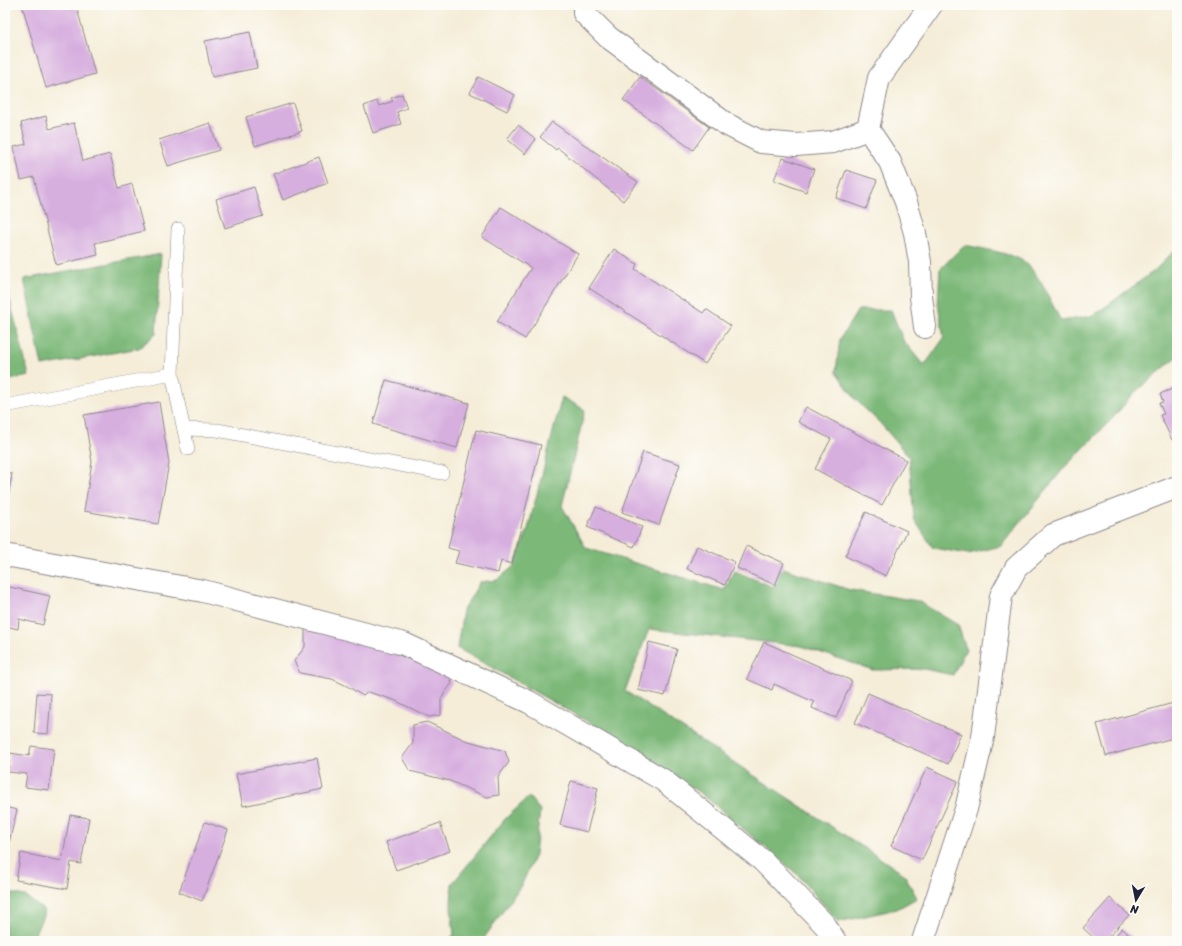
<svg xmlns="http://www.w3.org/2000/svg" width="1182" height="946" font-family="Sriracha,sans-serif">
  <rect width="100%" height="100%" fill="#fdfcf7"/>
  <filter id="ink" filterUnits="userSpaceOnUse"><feTurbulence type="fractalNoise" baseFrequency=".025" numOctaves="2"/><feDisplacementMap in="SourceGraphic" scale="8" xChannelSelector="R" yChannelSelector="G"/><feConvolveMatrix kernelMatrix="1 2 1 2 8 2 1 2 1" color-interpolation-filters="sRGB"/></filter>
  <filter id="wash" filterUnits="userSpaceOnUse"><feTurbulence type="fractalNoise" baseFrequency=".012" numOctaves="4" result="noise"/><feDisplacementMap in="SourceGraphic" scale="16" xChannelSelector="R" yChannelSelector="G"/><feGaussianBlur stdDeviation="0.9" result="paint"/><feColorMatrix in="noise" values="0 0 0 0 0 0 0 0 0 0 0 0 0 0 0 0 0 1.4 0 .05"/><feComposite in="paint" operator="in"/></filter>
  <g filter="url(#wash)">
    <rect width="100%" height="100%" fill="#f5edd8"/>
    <!-- forest -->
    <g fill="#7cb878" stroke="#4f6d5a">
      <path d="M964 245C978 248 1019 254 1028 265 1043 281 1051 303 1061 321L1093 316 1154 271 1177 248V357L1134 393 1112 419 1064 468 1001 546 968 554 933 548 914 519 909 457 881 424 856 400 836 372 840 339 858 310H891L903 340 924 366 944 338 938 304 940 269Z"/>
      <polygon points="161,254 156,334 139,348 42,366 24,279"/>
      <polygon points="5,281 29,376 5,381"/>
      <polygon points="562,397 585,410 562,506 586,548 724,590 735,571 773,587 783,568 850,590 918,601 958,625 966,649 953,675 924,669 873,670 801,646 649,629 625,691 904,874 917,898 897,909 838,922 798,875 703,795 629,745 457,648 463,610 480,582 497,580 514,566 528,529"/>
      <polygon points="529,797 540,810 535,855 522,884 482,941 446,941 454,935 451,907 452,884 505,819"/>
      <polygon points="5,892 25,896 45,911 35,934 5,940"/>
    </g>
    <g id="blocks">
      <!-- building -->
      <g fill="#d7afdf">
        <polygon points="22,5 76,5 95,74 46,88"/>
        <polygon points="250,32 257,68 212,77 205,41"/>
        <polygon points="478,77 515,95 507,111 470,93"/>
        <polygon points="640,77 709,127 693,150 623,100"/>
        <polygon points="402,94 407,108 397,112 401,124 373,133 364,106 377,101 379,106 393,101 391,98"/>
        <polygon points="293,103 302,131 255,146 246,117"/>
        <polygon points="46,116 49,129 74,123 83,161 110,154 119,188 132,184 144,231 95,243 98,255 56,265 34,177 21,180 14,147 26,144 21,123"/>
        <polygon points="552,122 638,182 623,201 558,148 556,150 540,137"/>
        <polygon points="210,123 219,150 168,166 159,140"/>
        <polygon points="518,125 536,139 525,154 507,139"/>
        <polygon points="319,157 328,183 283,200 273,174"/>
        <polygon points="783,158 814,169 806,192 774,180"/>
        <polygon points="846,170 877,180 866,209 836,198"/>
        <polygon points="254,187 263,216 225,228 216,199"/>
        <polygon points="501,207 578,254 525,339 497,322 531,268 482,237"/>
        <polygon points="614,249 637,264 635,269 703,313 706,309 731,326 705,364 589,288"/>
        <polygon points="386,380 469,403 457,448 373,424"/>
        <polygon points="1177,387 1177,437 1172,440 1160,415 1164,414 1159,403 1163,402 1160,394"/>
        <polygon points="159,402 169,463 158,524 84,511 92,462 84,415"/>
        <polygon points="806,407 906,460 882,505 815,469 831,439 798,422"/>
        <polygon points="476,430 541,445 512,564 501,561 498,573 455,563 459,551 448,548"/>
        <polygon points="643,452 680,464 659,525 622,512"/>
        <polygon points="5,473 12,474 8,498 5,497"/>
        <polygon points="596,507 642,527 634,547 587,527"/>
        <polygon points="866,512 907,531 886,576 845,556"/>
        <polygon points="697,546 735,562 725,585 687,569"/>
        <polygon points="746,546 784,563 775,585 737,568"/>
        <polygon points="5,586 50,596 43,625 19,619 18,629 5,626"/>
        <polygon points="305,628 385,649 410,660 448,672 452,683 441,698 441,715 429,717 394,700 368,692 363,696 347,686 332,679 300,673 294,661 305,647"/>
        <polygon points="649,642 677,649 665,696 638,690"/>
        <polygon points="764,642 852,681 836,718 812,708 814,702 774,684 772,690 747,679"/>
        <polygon points="37,693 51,694 48,734 34,733"/>
        <polygon points="868,693 961,734 948,764 855,723"/>
        <polygon points="1177,702 1177,737 1106,756 1097,724"/>
        <polygon points="427,722 465,740 505,751 509,762 498,777 499,795 487,797 450,781 410,771 402,758 413,743 413,725"/>
        <polygon points="31,746 54,749 49,790 25,787 27,774 8,772 10,753 29,756"/>
        <polygon points="317,758 323,789 243,806 236,774"/>
        <polygon points="927,767 958,781 922,860 891,846"/>
        <polygon points="571,781 598,788 587,832 560,825"/>
        <polygon points="5,807 17,810 6,855 5,854"/>
        <polygon points="70,815 89,818 81,864 71,862 67,889 16,880 21,853 62,861"/>
        <polygon points="205,822 228,830 202,901 179,892"/>
        <polygon points="440,823 450,851 396,870 386,842"/>
        <polygon points="1110,898 1129,915 1105,941 1097,941 1083,928"/>
        <polygon points="1122,928 1136,941 1111,941"/>
      </g>
    </g>
  </g>
  <g filter="url(#ink)">
    <use href="#blocks" fill-opacity="0" stroke="#8c888a" stroke-width="1"/>
    <g fill="none" stroke-linecap="round" stroke-linejoin="round">
      <defs>
        <g id="lane">
          <polyline points="178,229 172,374 188,449"/>
          <polyline points="5,406 172,374"/>
          <polyline points="184,429 217,430 442,473"/>
        </g>
        <g id="street">
          <polyline points="584,5 584,13 608,37 726,124 761,142 796,145 833,142 868,129"/>
          <polyline points="925,327 921,297 920,262 915,233 906,202 890,162 868,129 879,78 931,5"/>
          <polyline points="5,555 203,591 404,644 529,702 663,780 763,861 825,925 835,941"/>
          <polyline points="923,941 966,809 983,737 1001,596 1016,568 1053,535 1177,487"/>
        </g>
      </defs>
      <!-- lane casing -->
      <use href="#lane" stroke="#8c888a" stroke-width="14"/>
      <!-- street casing -->
      <use href="#street" stroke="#8c888a" stroke-width="24"/>
      <!-- lane -->
      <use href="#lane" stroke="#fff" stroke-width="13"/>
      <!-- street -->
      <use href="#street" stroke="#fff" stroke-width="22"/>
    </g>
  </g>
  <!-- margin -->
  <rect width="1182" height="946" fill="none" stroke="#fdfcf7" stroke-width="20"/>
  <!-- north arrow -->
  <g transform="translate(1136 900) rotate(190)" stroke="#fdfcf7" stroke-width="3" paint-order="stroke">
  <path d="M0-3L7 15L0 10L-7 15Z" fill="#22223b"/>
  <text y="-6" font-size="11" font-weight="bold" text-anchor="middle" fill="#22223b">N</text>
  </g>
</svg>
